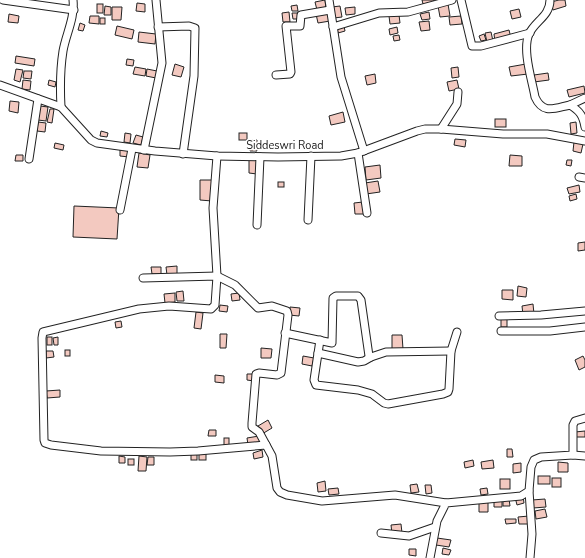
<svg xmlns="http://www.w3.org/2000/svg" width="585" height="558" font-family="'Nunito Sans',sans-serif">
  <rect width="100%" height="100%" fill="#fff"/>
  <!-- building -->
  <g fill="#f3c9c0" stroke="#222">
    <polygon points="325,0 326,9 317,10 315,2"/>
    <polygon points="422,0 434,0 434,2 423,4"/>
    <polygon points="559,0 565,0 566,6 553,10 551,2"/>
    <polygon points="137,3 145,4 145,12 136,11"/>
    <rect x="97" y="4" width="6" height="9"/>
    <polygon points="448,4 450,16 440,17 438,6"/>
    <polygon points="297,5 298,11 292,11 291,6"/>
    <polygon points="105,6 111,7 111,15 104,15"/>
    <polygon points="340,6 342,17 334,18 332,7"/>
    <polygon points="112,7 122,7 121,20 112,20"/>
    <polygon points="355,7 355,14 346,15 345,8"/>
    <polygon points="519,9 521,17 512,19 510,11"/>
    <polygon points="289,12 290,22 283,22 282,13"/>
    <polygon points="329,12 330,21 318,23 316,14"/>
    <polygon points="429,12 430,19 422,20 420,14"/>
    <polygon points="292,13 299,13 299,19 293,19"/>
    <polygon points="9,14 19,16 18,23 8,22"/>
    <polygon points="399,15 400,23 390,24 389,16"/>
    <polygon points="90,16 99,16 99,24 89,23"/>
    <polygon points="461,16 462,24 450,25 449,17"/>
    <rect x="100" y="18" width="5" height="6"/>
    <polygon points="429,21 430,30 421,31 419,22"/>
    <polygon points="80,23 85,25 83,31 78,30"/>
    <polygon points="117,26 134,30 132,39 115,35"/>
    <polygon points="344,26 345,31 338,33 337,27"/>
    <polygon points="397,27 398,33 390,35 389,29"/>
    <polygon points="509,30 511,38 495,42 494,34"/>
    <polygon points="139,32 156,34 155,44 138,42"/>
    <polygon points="491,32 493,41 487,42 485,33"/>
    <polygon points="484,34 486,40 481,41 479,36"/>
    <polygon points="399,35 400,40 394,41 393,36"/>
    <polygon points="16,56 35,59 34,66 15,63"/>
    <polygon points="127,59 134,60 133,66 126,65"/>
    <polygon points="175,64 184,67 181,77 172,75"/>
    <polygon points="526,64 528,74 511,76 509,67"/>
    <polygon points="135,67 146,69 145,76 133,74"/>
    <polygon points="458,67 459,77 452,78 451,68"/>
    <polygon points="16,69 23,70 20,82 14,80"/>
    <polygon points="147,69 157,71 156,78 146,76"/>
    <polygon points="24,71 32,71 31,79 23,78"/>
    <polygon points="548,73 549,80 534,82 534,75"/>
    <polygon points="375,74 376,83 367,85 365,76"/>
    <polygon points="23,80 31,81 30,90 22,89"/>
    <polygon points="49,80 56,82 55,87 48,85"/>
    <polygon points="457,80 459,89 449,91 447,82"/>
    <polygon points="584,86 585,93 569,97 567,90"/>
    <polygon points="10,101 19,102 18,113 9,111"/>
    <polygon points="40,106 48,107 46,121 38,120"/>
    <polygon points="50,109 54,109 52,123 47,122"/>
    <polygon points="343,112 345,122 331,125 329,116"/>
    <rect x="495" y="119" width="11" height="8"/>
    <polygon points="38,122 46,123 45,132 37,131"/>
    <polygon points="576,122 577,133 571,134 570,123"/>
    <polygon points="101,131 108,133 107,137 100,136"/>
    <polygon points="125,133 131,134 130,143 124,142"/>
    <rect x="239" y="133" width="8" height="7"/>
    <polygon points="136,135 143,137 141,145 133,143"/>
    <polygon points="455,139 466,140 465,147 454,145"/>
    <polygon points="251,140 257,140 257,151 250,151"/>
    <polygon points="574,142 583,144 581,153 573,151"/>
    <polygon points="55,143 64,145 63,150 54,148"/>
    <polygon points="120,150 130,150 129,157 120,156"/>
    <polygon points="139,153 150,155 148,168 137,167"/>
    <polygon points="16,155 23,155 23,161 15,161"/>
    <polygon points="510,155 522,156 522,166 509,166"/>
    <polygon points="249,160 258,160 257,174 249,173"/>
    <polygon points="567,160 572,160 571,166 566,165"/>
    <polygon points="380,165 381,178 366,180 365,167"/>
    <polygon points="200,180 213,180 212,201 200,200"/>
    <polygon points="378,181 380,192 366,194 365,183"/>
    <rect x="278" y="182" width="6" height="5"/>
    <polygon points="579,185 580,192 569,194 567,188"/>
    <polygon points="576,194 577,199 570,201 569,196"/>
    <polygon points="363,202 364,214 355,214 354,203"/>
    <polygon points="74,206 119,208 117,239 73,237"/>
    <polygon points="585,242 585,250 578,251 578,243"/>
    <polygon points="177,266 177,274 167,275 166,267"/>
    <polygon points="151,267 161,267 161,274 152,274"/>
    <polygon points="518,286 527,288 526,297 517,296"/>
    <polygon points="502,290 513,290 513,300 502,299"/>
    <polygon points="183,291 184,301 177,301 176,292"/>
    <polygon points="175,293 175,302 165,303 164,294"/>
    <polygon points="239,293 240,300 232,301 231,294"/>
    <polygon points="533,304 534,314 523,315 522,306"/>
    <polygon points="220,305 228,306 227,312 219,311"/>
    <polygon points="290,307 300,308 299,316 289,315"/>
    <polygon points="196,312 203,313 201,329 194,328"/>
    <polygon points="501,318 507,319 507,327 501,327"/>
    <polygon points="121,321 122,327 116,328 115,322"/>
    <polygon points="220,334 227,334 226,348 220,348"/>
    <polygon points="392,335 402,335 403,349 392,349"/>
    <rect x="47" y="337" width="5" height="8"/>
    <polygon points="58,337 58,345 54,345 53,338"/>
    <polygon points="261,348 272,349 271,358 261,358"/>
    <rect x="65" y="350" width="5" height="6"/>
    <polygon points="46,351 53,351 54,357 46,358"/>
    <polygon points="303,356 314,358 312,366 302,364"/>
    <polygon points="583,356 585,360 585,367 579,370 575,360"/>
    <polygon points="247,374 255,374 254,381 247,380"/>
    <polygon points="215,375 224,376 224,383 215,382"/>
    <polygon points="60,390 60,397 47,398 46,391"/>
    <polygon points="268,420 272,428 262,434 258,426"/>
    <polygon points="209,430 216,430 216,436 208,436"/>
    <polygon points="585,431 585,437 575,437 575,432"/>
    <polygon points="259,436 260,443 248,445 247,438"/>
    <rect x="224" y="438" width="5" height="8"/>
    <polygon points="507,449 512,449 513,457 507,457"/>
    <polygon points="262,450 263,457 254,459 253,453"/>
    <rect x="199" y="451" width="7" height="9"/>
    <rect x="191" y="452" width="6" height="8"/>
    <polygon points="119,456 125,457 125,463 119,463"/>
    <polygon points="139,456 147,457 146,471 138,471"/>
    <polygon points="148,457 154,457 154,465 147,465"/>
    <rect x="128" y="459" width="6" height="6"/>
    <polygon points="473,460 474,466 465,468 464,462"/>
    <polygon points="493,460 494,468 482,469 481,462"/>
    <polygon points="558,462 568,463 568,472 558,472"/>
    <polygon points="521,463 521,472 513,473 513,464"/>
    <rect x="538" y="476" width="12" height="8"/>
    <rect x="552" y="478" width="9" height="9"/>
    <rect x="500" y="479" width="10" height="10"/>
    <polygon points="325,481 326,491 318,492 317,483"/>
    <polygon points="417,484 419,492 411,493 410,485"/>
    <polygon points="425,485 431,485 432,493 426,494"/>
    <polygon points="338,488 339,494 329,495 328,489"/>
    <polygon points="487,488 488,494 481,495 480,489"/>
    <polygon points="523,496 524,503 517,505 515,497"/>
    <polygon points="503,499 509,499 510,506 503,506"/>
    <polygon points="545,499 546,507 533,508 532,500"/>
    <polygon points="502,500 502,507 494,507 494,501"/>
    <polygon points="488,501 488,512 479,512 479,502"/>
    <polygon points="545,509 547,517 536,519 535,511"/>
    <polygon points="529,516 530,524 519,524 518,517"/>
    <polygon points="505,519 516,519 516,523 506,524"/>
    <polygon points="401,524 402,533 392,534 391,525"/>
    <polygon points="437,538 451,540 449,547 436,545"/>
    <polygon points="443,548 451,550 449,555 442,554"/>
    <polygon points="409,549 416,549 416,556 409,555"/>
  </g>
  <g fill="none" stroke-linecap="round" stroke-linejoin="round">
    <defs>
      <g id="minor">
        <polyline points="3,0 74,10"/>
        <polyline points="329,0 341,77 364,151"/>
        <polyline points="461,0 472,46 481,46 530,33"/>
        <path d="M550 0C550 16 535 21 529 34 522 50 532 80 535 97 543 115 555 108 570 105 580 111 583 116 585 127"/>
        <polyline points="158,27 189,26 195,28 194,76 183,154"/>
        <polyline points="333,27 379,13 408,12 452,0"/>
        <polyline points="276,75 290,74 291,72 286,26 300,26 301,15 330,10"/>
        <polyline points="0,85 61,107 91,140 97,143 155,151 217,156 278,157 341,156 358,153 417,131 425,129 441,129 503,134 547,134 585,141"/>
        <polyline points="570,105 585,98"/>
        <path d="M61 107C60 88 60 70 63 51 66 34 75 18 73 0"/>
        <polyline points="441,129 457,104 458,92"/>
        <polyline points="144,150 162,63 156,0"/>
        <polyline points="358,153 367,213"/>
        <polyline points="217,156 213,208 217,276 215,305 211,309 169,306 139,309 43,332 42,338 44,440 45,443 51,445 101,451 170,452 198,451 266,445"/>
        <polyline points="29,159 38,99"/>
        <polyline points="579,177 585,178"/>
        <polyline points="120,210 132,149"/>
        <polyline points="308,220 311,156"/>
        <polyline points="257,225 260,157"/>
        <polyline points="143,278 217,276 235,285 258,308 272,306 287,311 288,315 281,373 277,375 259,373 256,374 252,423 252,427 259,432 272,456 277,488 280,492 287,495 322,501 395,495 446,503"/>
        <polyline points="499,316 541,315 585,311"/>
        <polyline points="501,331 550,331 585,327"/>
        <polyline points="285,333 332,343 333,298 336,296 358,296 361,300 369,356 371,357 386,352 451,351"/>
        <polyline points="320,340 314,380 316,385 358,390 372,394 384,403 388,404 443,394 448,392 449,389 451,351 457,332"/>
        <polyline points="318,353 358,362 364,361 371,357"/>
        <polyline points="573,455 585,456"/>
        <polyline points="529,491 532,534 530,558"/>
        <polyline points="381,533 409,536 435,527"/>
        <polyline points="430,558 437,521 446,503 521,496 529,491 531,467 534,460 541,457 573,455 573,425 575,421 585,418"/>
      </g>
    </defs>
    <!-- minor casing -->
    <use href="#minor" stroke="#222" stroke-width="9"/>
    <!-- minor -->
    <use href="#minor" stroke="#fff" stroke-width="7"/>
  </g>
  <g text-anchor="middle" stroke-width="3" stroke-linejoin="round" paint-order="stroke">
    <!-- street labels -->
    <g font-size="11" fill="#222" stroke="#fff">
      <text x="285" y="149">Siddeswri Road</text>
    </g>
  </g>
</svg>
